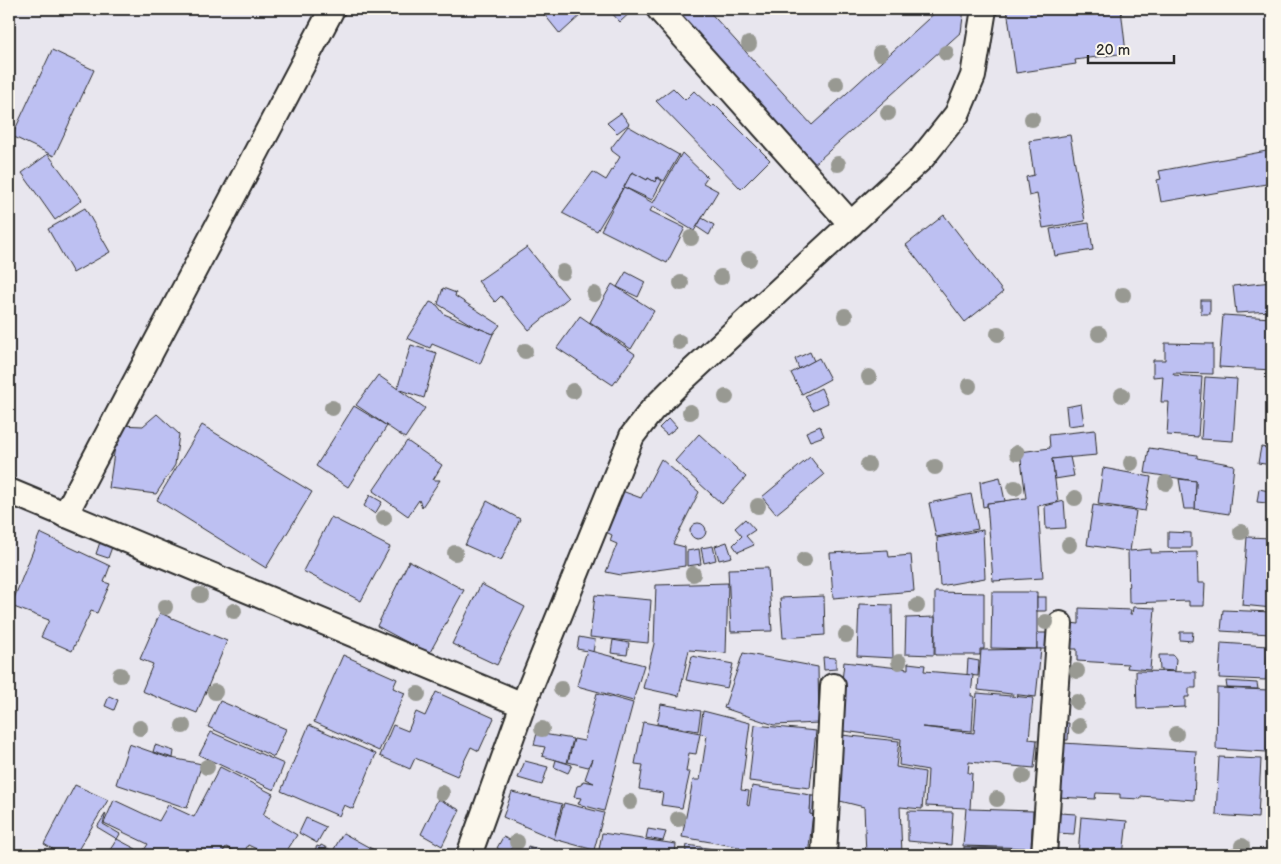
<svg xmlns="http://www.w3.org/2000/svg" width="1281" height="864" font-family="'Balsamiq Sans',sans-serif">
  <rect width="100%" height="100%" fill="#e8e6ee"/>
  <filter id="ink" filterUnits="userSpaceOnUse"><feTurbulence type="fractalNoise" baseFrequency=".02" numOctaves="2"/><feDisplacementMap in="SourceGraphic" scale="10" xChannelSelector="R" yChannelSelector="G"/><feConvolveMatrix kernelMatrix="1 2 1 2 8 2 1 2 1" color-interpolation-filters="sRGB"/></filter>
  <g filter="url(#ink)">
    <!-- building -->
    <g fill="#bdc0f2" stroke="#2b2b2b">
      <polygon points="540,9 579,9 583,13 560,34"/>
      <polygon points="608,9 634,9 620,22"/>
      <polygon points="668,9 707,9 812,125 939,9 964,9 961,32 810,168"/>
      <polygon points="1007,9 1121,9 1126,53 1075,60 1076,64 1016,73"/>
      <polygon points="52,50 94,70 54,156 12,136"/>
      <polygon points="673,88 685,100 694,91 711,107 714,104 770,160 741,189 656,101"/>
      <polygon points="621,113 629,124 617,133 607,123"/>
      <polygon points="628,126 679,155 664,181 657,177 655,182 648,178 647,180 632,172 624,187 653,203 682,153 707,177 703,183 718,191 694,231 653,206 650,211 685,228 667,263 601,230 623,188 597,231 562,213 593,172 606,180 620,157 612,151 611,148"/>
      <polygon points="1070,135 1085,221 1043,228 1037,194 1029,196 1026,177 1034,175 1029,141"/>
      <polygon points="1272,150 1272,183 1161,202 1157,180 1161,179 1159,171"/>
      <polygon points="48,154 82,200 55,220 22,173"/>
      <polygon points="632,172 647,180 648,178 655,182 657,177 662,181 652,200 624,187"/>
      <polygon points="85,208 110,252 73,273 48,229"/>
      <polygon points="944,215 1003,292 965,322 906,245"/>
      <polygon points="702,218 714,225 709,235 697,227"/>
      <polygon points="1089,223 1093,250 1055,256 1050,229"/>
      <polygon points="527,247 568,298 529,330 501,296 495,302 478,281"/>
      <polygon points="626,272 645,282 638,297 617,287"/>
      <polygon points="1272,282 1272,311 1236,313 1233,286"/>
      <polygon points="612,284 654,311 631,349 590,322"/>
      <polygon points="443,288 456,293 455,296 500,325 493,334 473,326 438,304"/>
      <rect x="1201" y="300" width="9" height="14"/>
      <polygon points="430,302 437,305 444,314 493,334 480,364 432,344 430,348 407,338"/>
      <polygon points="1223,315 1272,318 1272,370 1219,367"/>
      <polygon points="580,316 635,354 613,385 557,348"/>
      <polygon points="1165,343 1213,344 1213,374 1173,373 1174,375 1202,377 1198,437 1167,435 1169,402 1161,402 1163,376 1153,377 1153,360 1165,360"/>
      <polygon points="411,345 437,353 424,398 397,389"/>
      <polygon points="810,352 814,361 799,369 795,359"/>
      <polygon points="819,358 830,379 802,394 791,373"/>
      <polygon points="378,375 425,408 405,438 356,405"/>
      <polygon points="1205,377 1237,379 1233,441 1201,439"/>
      <polygon points="821,388 828,403 813,410 805,396"/>
      <polygon points="1081,404 1084,424 1068,426 1066,407"/>
      <polygon points="354,406 387,426 348,487 316,466"/>
      <polygon points="157,414 179,434 175,465 156,494 109,488 118,425 143,426"/>
      <polygon points="669,418 677,427 667,435 659,428"/>
      <polygon points="202,425 312,492 266,568 157,500"/>
      <polygon points="820,426 824,436 810,441 806,432"/>
      <polygon points="1095,430 1097,455 1052,459 1058,502 1038,506 1043,578 993,581 987,503 1026,498 1020,452 1050,448 1049,435"/>
      <polygon points="699,434 746,477 722,504 675,461"/>
      <polygon points="407,441 442,465 433,480 440,480 422,507 419,500 408,516 373,491"/>
      <polygon points="1261,447 1272,449 1272,465 1258,463"/>
      <polygon points="1149,448 1197,455 1197,458 1234,465 1229,514 1195,509 1196,481 1145,473"/>
      <polygon points="810,457 824,475 776,514 762,497"/>
      <polygon points="1070,457 1074,476 1055,479 1052,459"/>
      <polygon points="661,459 699,492 673,544 685,547 685,566 621,575 606,572 617,544 610,541 612,535 606,532 622,491 641,498"/>
      <polygon points="1103,468 1151,477 1145,511 1098,504"/>
      <polygon points="1000,477 1005,501 987,503 987,506 983,507 980,482"/>
      <polygon points="1179,479 1196,481 1195,509 1184,509"/>
      <polygon points="1259,489 1269,491 1267,503 1257,502"/>
      <polygon points="971,494 978,529 936,537 929,503"/>
      <polygon points="370,495 382,502 375,514 364,506"/>
      <polygon points="487,501 520,519 501,561 465,545"/>
      <polygon points="1064,501 1066,528 1046,529 1045,506"/>
      <polygon points="1093,505 1136,511 1130,551 1151,549 1151,553 1197,552 1198,583 1205,583 1204,606 1189,606 1189,601 1129,603 1128,551 1087,545"/>
      <polygon points="331,517 390,547 361,601 303,571"/>
      <polygon points="745,519 755,530 746,536 754,545 738,552 733,545 742,536 735,528"/>
      <circle cx="698" cy="531" r="8"/>
      <polygon points="983,530 985,578 940,586 937,538"/>
      <polygon points="1168,532 1191,533 1191,548 1168,548"/>
      <polygon points="40,533 110,566 104,582 110,584 97,613 91,611 72,651 41,637 49,620 11,606"/>
      <polygon points="1247,537 1272,538 1272,608 1242,605"/>
      <polygon points="100,542 112,547 108,558 96,554"/>
      <polygon points="727,542 732,557 719,560 715,546"/>
      <polygon points="713,546 716,560 704,563 701,548"/>
      <polygon points="699,549 701,564 687,566 687,551"/>
      <polygon points="888,550 889,557 911,555 914,591 833,598 830,553"/>
      <polygon points="409,561 464,590 429,654 377,626"/>
      <polygon points="768,568 772,631 731,632 728,569"/>
      <polygon points="728,583 726,653 689,650 679,696 643,688 654,644 656,585"/>
      <polygon points="481,584 525,607 497,665 452,644"/>
      <polygon points="935,592 984,593 984,649 980,649 980,655 935,655"/>
      <polygon points="992,592 1037,592 1037,649 991,648"/>
      <polygon points="595,595 651,600 648,643 590,637"/>
      <polygon points="824,596 825,635 783,638 780,598"/>
      <rect x="1037" y="597" width="9" height="14"/>
      <polygon points="859,604 892,605 893,658 857,656"/>
      <polygon points="1133,607 1155,608 1150,670 1127,668 1128,664 1077,661 1077,649 1069,649 1070,623 1079,624 1079,608 1131,610 1130,614 1132,614"/>
      <polygon points="1223,610 1272,612 1270,634 1221,631"/>
      <polygon points="160,613 227,641 197,713 142,691 153,664 140,659"/>
      <polygon points="935,617 934,655 905,654 906,618"/>
      <polygon points="1272,629 1272,680 1267,680"/>
      <polygon points="1180,632 1193,632 1192,641 1180,640"/>
      <polygon points="1037,633 1047,633 1048,649 1037,649"/>
      <polygon points="579,637 595,640 593,652 577,649"/>
      <polygon points="613,640 629,643 627,655 611,653"/>
      <polygon points="1221,643 1268,646 1266,680 1219,678"/>
      <polygon points="1041,649 1036,697 978,690 981,650"/>
      <polygon points="587,650 644,665 633,701 577,686"/>
      <polygon points="743,653 818,667 819,723 774,725 724,708"/>
      <polygon points="343,655 397,679 393,688 405,693 379,751 314,722"/>
      <polygon points="1159,655 1173,655 1176,659 1175,671 1160,670"/>
      <polygon points="692,656 733,664 727,688 686,680"/>
      <polygon points="823,657 836,658 836,669 824,670"/>
      <polygon points="968,659 979,661 978,676 967,675"/>
      <polygon points="844,662 908,669 908,663 925,665 924,671 973,675 971,696 974,696 972,731 922,727 974,733 977,693 1033,698 1029,739 1037,740 1034,768 969,762 968,773 972,773 970,809 1033,811 1031,848 963,846 966,808 926,806 928,770 899,765 901,739 837,730"/>
      <polygon points="1136,671 1196,672 1196,688 1189,688 1189,697 1185,697 1185,707 1137,709"/>
      <polygon points="1226,681 1257,683 1258,689 1227,688"/>
      <polygon points="1217,688 1269,690 1267,752 1216,749"/>
      <polygon points="436,692 494,718 479,751 471,747 457,776 415,758 410,769 380,756 393,725 408,731 416,712 425,716"/>
      <polygon points="597,693 633,703 604,811 578,804 581,798 574,797 577,786 581,785 583,781 594,783 585,779 592,759 588,767 568,762 574,739 584,741"/>
      <polygon points="109,696 118,700 114,710 105,706"/>
      <polygon points="220,701 286,729 274,757 208,727"/>
      <polygon points="661,704 701,711 698,731 657,724"/>
      <polygon points="703,711 750,723 741,790 749,791 747,805 749,806 752,786 811,795 810,814 813,814 808,855 769,855 740,851 739,847 682,837 693,780 700,780 707,735 700,734 696,754 689,753 686,772 690,772 682,808 661,805 663,793 639,789 643,765 635,764 643,722 700,733"/>
      <polygon points="1055,723 1069,723 1068,740 1061,740"/>
      <polygon points="309,725 376,754 353,809 344,805 339,816 281,791"/>
      <polygon points="755,725 816,731 810,788 749,781"/>
      <polygon points="211,732 284,764 274,790 199,755"/>
      <polygon points="537,733 573,739 567,763 542,756 545,747 534,745"/>
      <polygon points="841,735 899,741 896,767 925,772 922,809 900,807 902,854 866,855 864,807 836,800"/>
      <polygon points="1063,743 1196,751 1194,800 1141,796 1141,799 1120,798 1120,794 1096,793 1095,799 1057,797 1058,778 1062,778"/>
      <polygon points="129,744 166,757 202,764 187,808 116,784"/>
      <polygon points="155,745 174,751 173,758 153,752"/>
      <polygon points="1219,757 1261,759 1258,818 1216,815"/>
      <polygon points="556,760 572,765 568,773 554,767"/>
      <polygon points="525,761 548,767 542,785 518,778"/>
      <polygon points="220,767 273,794 263,815 297,835 284,855 269,855 248,845 243,855 226,847 221,855 214,853 213,855 141,855 148,844 104,823 114,800 159,821 168,805 194,817"/>
      <polygon points="75,785 108,800 75,855 62,855 44,844"/>
      <polygon points="512,792 562,804 554,839 503,817"/>
      <polygon points="811,796 817,796 815,815 810,814"/>
      <polygon points="438,799 460,810 442,846 421,834"/>
      <polygon points="564,803 604,813 594,850 554,839"/>
      <polygon points="908,811 953,812 951,845 908,841"/>
      <polygon points="106,813 103,824 120,834 117,839 136,849 132,855 104,855 106,851 108,853 117,839 97,827"/>
      <polygon points="1060,813 1076,814 1074,834 1056,833"/>
      <polygon points="1081,817 1127,821 1123,855 1078,855"/>
      <polygon points="306,818 326,827 317,843 299,833"/>
      <polygon points="648,829 666,832 663,841 646,838"/>
      <polygon points="343,833 383,855 312,855 317,846 320,847 321,845 333,851"/>
      <polygon points="602,833 676,844 675,855 598,855"/>
      <polygon points="503,837 515,842 509,855 497,848"/>
      <polygon points="687,845 741,853 741,855 685,855"/>
      <polygon points="528,846 559,855 526,855"/>
      <polygon points="964,847 1008,848 1011,848 1011,854 1027,855 964,855"/>
      <polygon points="1232,848 1265,851 1264,855 1231,855"/>
      <polygon points="963,850 964,855 948,855 948,851"/>
    </g>
    <g fill="none" stroke-linecap="round" stroke-linejoin="round">
      <defs>
        <g id="minor">
          <polyline points="659,9 851,224"/>
          <polyline points="9,491 523,705"/>
          <polyline points="65,515 332,9"/>
          <polyline points="469,855 523,705 632,436 652,410 676,386 922,158 957,114 973,76 984,9"/>
          <polyline points="824,855 833,686"/>
          <polyline points="1044,855 1060,624"/>
        </g>
      </defs>
      <!-- minor casing -->
      <use href="#minor" stroke="#2b2b2b" stroke-width="28"/>
      <!-- minor -->
      <use href="#minor" stroke="#fbf7ec" stroke-width="24"/>
    </g>
    <!-- trees -->
    <g fill="#989992">
      <circle cx="749" cy="44" r="8"/>
      <circle cx="880" cy="53" r="8"/>
      <circle cx="946" cy="53" r="8"/>
      <circle cx="836" cy="84" r="8"/>
      <circle cx="888" cy="113" r="8"/>
      <circle cx="1032" cy="119" r="8"/>
      <circle cx="838" cy="164" r="8"/>
      <circle cx="691" cy="238" r="8"/>
      <circle cx="749" cy="259" r="8"/>
      <circle cx="563" cy="272" r="8"/>
      <circle cx="721" cy="277" r="8"/>
      <circle cx="681" cy="283" r="8"/>
      <circle cx="594" cy="294" r="8"/>
      <circle cx="1123" cy="295" r="8"/>
      <circle cx="845" cy="316" r="8"/>
      <circle cx="998" cy="334" r="8"/>
      <circle cx="1099" cy="334" r="8"/>
      <circle cx="679" cy="342" r="8"/>
      <circle cx="525" cy="351" r="8"/>
      <circle cx="869" cy="377" r="8"/>
      <circle cx="969" cy="386" r="8"/>
      <circle cx="573" cy="391" r="8"/>
      <circle cx="1122" cy="395" r="8"/>
      <circle cx="726" cy="397" r="8"/>
      <circle cx="332" cy="408" r="8"/>
      <circle cx="690" cy="412" r="8"/>
      <circle cx="1017" cy="453" r="8"/>
      <circle cx="1131" cy="463" r="8"/>
      <circle cx="868" cy="465" r="8"/>
      <circle cx="935" cy="467" r="8"/>
      <circle cx="1166" cy="483" r="8"/>
      <circle cx="1015" cy="488" r="8"/>
      <circle cx="1075" cy="498" r="8"/>
      <circle cx="758" cy="506" r="8"/>
      <circle cx="384" cy="518" r="8"/>
      <circle cx="1241" cy="532" r="8"/>
      <circle cx="1069" cy="545" r="8"/>
      <circle cx="455" cy="553" r="8"/>
      <circle cx="804" cy="560" r="8"/>
      <circle cx="693" cy="574" r="8"/>
      <circle cx="200" cy="595" r="8"/>
      <circle cx="917" cy="606" r="8"/>
      <circle cx="165" cy="607" r="8"/>
      <circle cx="234" cy="611" r="8"/>
      <circle cx="1046" cy="622" r="8"/>
      <circle cx="846" cy="635" r="8"/>
      <circle cx="899" cy="662" r="8"/>
      <circle cx="1077" cy="671" r="8"/>
      <circle cx="120" cy="675" r="8"/>
      <circle cx="561" cy="689" r="8"/>
      <circle cx="215" cy="692" r="8"/>
      <circle cx="418" cy="694" r="8"/>
      <circle cx="1077" cy="702" r="8"/>
      <circle cx="183" cy="726" r="8"/>
      <circle cx="1079" cy="726" r="8"/>
      <circle cx="140" cy="728" r="8"/>
      <circle cx="542" cy="729" r="8"/>
      <circle cx="1176" cy="734" r="8"/>
      <circle cx="207" cy="767" r="8"/>
      <circle cx="1023" cy="776" r="8"/>
      <circle cx="442" cy="793" r="8"/>
      <circle cx="997" cy="799" r="8"/>
      <circle cx="630" cy="802" r="8"/>
      <circle cx="678" cy="819" r="8"/>
      <circle cx="517" cy="842" r="8"/>
      <circle cx="1242" cy="846" r="8"/>
    </g>
  </g>
  <!-- margin -->
  <rect width="1281" height="864" fill="none" stroke="#fbf7ec" stroke-width="30"/>
  <rect x="15" y="15" width="1251" height="834" fill="none" stroke="#2b2b2b" stroke-width="2" filter="url(#ink)"/>
  <!-- scale -->
  <path d="M1088 55v8h86v-8" fill="none" stroke="#2b2b2b" stroke-width="2.5"/>
  <text x="1096" y="55" font-size="15" fill="#2b2b2b" stroke="#fbf7ec" stroke-width="4" paint-order="stroke">20 m</text>
</svg>
